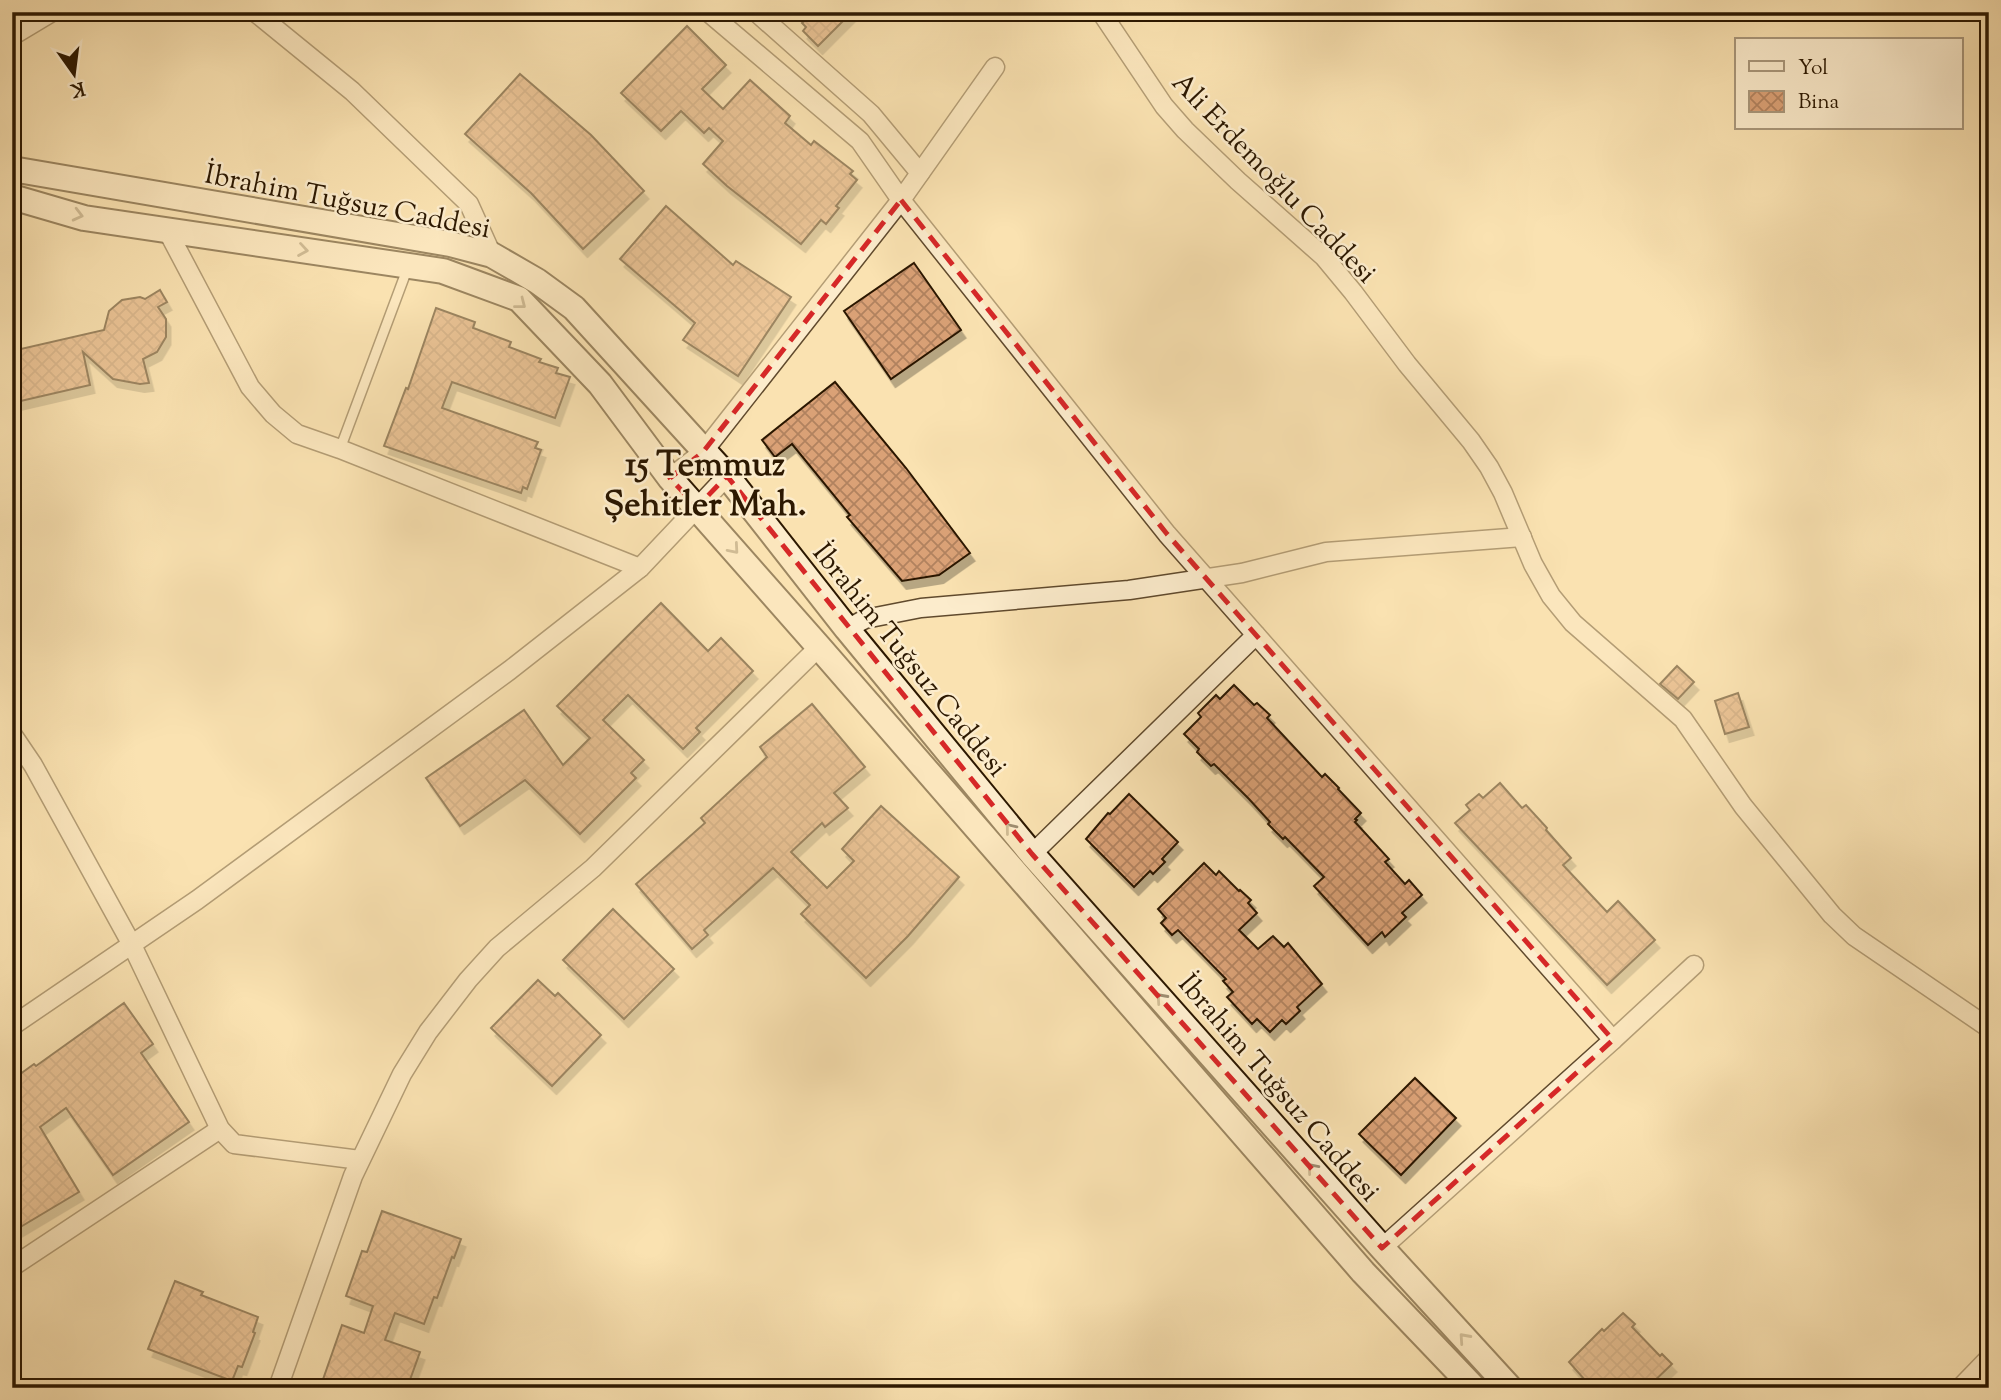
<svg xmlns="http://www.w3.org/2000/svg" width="2001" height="1400" font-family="'Sorts Mill Goudy',serif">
  <defs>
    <pattern id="building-cross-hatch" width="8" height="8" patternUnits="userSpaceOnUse" patternTransform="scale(1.75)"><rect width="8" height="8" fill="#daa176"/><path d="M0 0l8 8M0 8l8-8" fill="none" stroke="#b1825e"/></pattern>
    <filter id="shadow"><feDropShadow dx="4.5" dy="8" stdDeviation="0" flood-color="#0004"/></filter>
  </defs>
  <rect width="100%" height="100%" fill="#fae2b1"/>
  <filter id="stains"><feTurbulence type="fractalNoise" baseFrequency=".00286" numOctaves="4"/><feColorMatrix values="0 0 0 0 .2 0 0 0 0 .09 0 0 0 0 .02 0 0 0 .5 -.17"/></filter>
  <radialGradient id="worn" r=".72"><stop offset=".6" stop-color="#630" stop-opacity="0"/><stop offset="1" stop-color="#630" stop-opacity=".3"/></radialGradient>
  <!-- building -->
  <g fill="url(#building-cross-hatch)" stroke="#2c1801" stroke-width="2" filter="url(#shadow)">
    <polygon points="812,12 852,12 818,46 803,31 806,27 802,23"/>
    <polygon points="687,26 726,65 702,89 723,109 750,80 790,116 785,123 811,145 814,141 853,171 850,174 857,180 836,206 839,208 826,224 821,220 801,244 727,186 703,164 723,141 709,128 704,133 681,111 661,131 621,93"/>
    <polygon points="520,74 591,135 644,191 583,249 531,193 465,134"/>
    <polygon points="666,206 733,265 736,261 791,297 738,376 683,340 695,323 620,259"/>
    <polygon points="914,263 961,330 891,379 844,311"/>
    <polygon points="160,290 167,302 158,307 166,319 166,337 157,352 143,359 149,383 140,384 113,379 83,352 90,385 12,403 12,351 104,330 109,311 122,300 140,297 145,299"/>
    <polygon points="436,308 475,322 473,328 511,342 509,347 541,359 539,362 558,368 556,373 570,377 555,418 452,382 442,408 538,442 535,448 541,450 527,489 523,487 521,493 384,446 406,388 408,389"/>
    <polygon points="835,382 906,468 970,553 939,575 902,581 847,517 850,515 792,444 775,457 762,440"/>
    <polygon points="661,603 708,651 721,638 753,671 696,728 700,732 683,749 628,695 603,720 644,760 631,773 636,778 580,834 525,780 460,826 426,778 524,710 563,765 590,738 557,706"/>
    <polygon points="1677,666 1694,682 1678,699 1660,684"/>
    <polygon points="1234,685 1254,705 1257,703 1270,715 1267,718 1322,777 1325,774 1339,788 1338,789 1361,813 1355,819 1357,820 1355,822 1389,859 1385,862 1405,884 1409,880 1422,895 1402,913 1406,917 1385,937 1382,932 1368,945 1314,886 1324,877 1285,837 1283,839 1268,824 1270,822 1249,799 1214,764 1211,766 1197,752 1199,749 1184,734 1201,717 1198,713 1216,695 1220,699"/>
    <polygon points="1738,693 1749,727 1725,734 1715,701"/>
    <polygon points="812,704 865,767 834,793 848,808 825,827 822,823 791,852 827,888 854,861 842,849 881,806 959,877 908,936 866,978 801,914 810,905 773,868 704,930 708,935 692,949 636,884 705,823 701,818 767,757 760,747"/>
    <polygon points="1500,783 1522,808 1526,805 1547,828 1546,830 1571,858 1563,865 1607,912 1618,901 1655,940 1607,985 1455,823 1470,810 1466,805 1479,794 1483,798"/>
    <polygon points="1129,794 1178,842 1162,859 1165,862 1153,874 1150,871 1134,887 1086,839 1108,813 1110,814"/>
    <polygon points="1204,863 1216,875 1219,871 1239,891 1240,890 1251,900 1248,903 1257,913 1239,930 1258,949 1273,936 1284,947 1288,943 1322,984 1297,1007 1300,1011 1286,1024 1282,1020 1270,1032 1257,1019 1252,1024 1227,997 1233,992 1223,981 1226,979 1178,930 1172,935 1161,923 1166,918 1158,909"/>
    <polygon points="613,909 674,969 624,1019 563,960"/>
    <polygon points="538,980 555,996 558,993 601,1035 552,1086 491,1028"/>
    <polygon points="124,1003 153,1044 141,1053 189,1122 113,1175 66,1108 40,1127 79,1192 12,1232 12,1080 34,1064 36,1066"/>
    <polygon points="1415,1078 1456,1118 1401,1175 1359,1134"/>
    <polygon points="382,1211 461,1239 454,1258 452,1257 437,1298 434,1297 424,1324 395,1313 385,1340 420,1352 407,1388 320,1388 342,1325 364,1333 373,1306 346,1296 362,1251 367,1252"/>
    <polygon points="175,1281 203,1292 201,1295 258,1317 253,1332 255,1333 242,1367 238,1366 232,1381 148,1349"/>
    <polygon points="1623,1313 1635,1324 1632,1327 1660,1356 1662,1354 1672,1364 1647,1388 1578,1388 1585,1380 1569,1362 1602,1329 1604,1331"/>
  </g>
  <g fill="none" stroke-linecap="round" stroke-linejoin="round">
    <defs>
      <polyline id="lane" points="340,449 408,267"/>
      <g id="street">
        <polyline points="255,12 352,91 469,204 492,255"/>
        <polyline points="708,12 860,141 901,200 1167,534 1613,1040 1382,1248"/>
        <polyline points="756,12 871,114 920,173"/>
        <polyline points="1101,12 1164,106 1185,130 1238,181 1324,257 1353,292 1407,364 1471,441 1489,467 1503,493 1533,564 1551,596 1573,623 1683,719 1743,806 1832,915 1854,936 1989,1028"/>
        <polyline points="12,36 52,12"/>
        <polyline points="167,230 250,387 273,414 297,434 340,449 640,568"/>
        <polyline points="670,478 703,452 901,200 995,67"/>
        <polyline points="847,629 865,619 921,608 1129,590 1242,573 1326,552 1522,537"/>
        <polyline points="12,734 33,765 132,945 220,1129 234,1144 360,1160"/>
        <polyline points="1032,854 1256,635"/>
        <polyline points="12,1026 197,900 510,670 640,568 727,476"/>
        <polyline points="1613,1040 1694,965"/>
        <polyline points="12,1267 220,1129"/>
        <polyline points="278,1388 353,1176 402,1074 428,1032 468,980 497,948 593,868 819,647"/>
        <polyline points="1960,1388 1989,1358"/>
      </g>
      <g id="secondary">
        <polyline points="12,169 450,244 492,255 537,281 574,308 727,476 847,629 1032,854 1382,1248 1510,1388"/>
        <polyline points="12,197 84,218 443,271 519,299 600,384 670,478 819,647 1363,1272 1474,1388"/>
      </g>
    </defs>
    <!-- lane casing -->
    <use href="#lane" stroke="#604a2d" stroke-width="12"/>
    <!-- street casing -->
    <use href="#street" stroke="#604a2d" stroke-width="21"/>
    <!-- secondary casing -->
    <use href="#secondary" stroke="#2c1801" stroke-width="28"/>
    <!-- lane -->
    <use href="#lane" stroke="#fceccc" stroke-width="9"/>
    <!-- street -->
    <use href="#street" stroke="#fceccc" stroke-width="18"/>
    <!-- secondary -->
    <use href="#secondary" stroke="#fceccc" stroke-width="24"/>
  </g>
  <!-- one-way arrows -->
  <defs><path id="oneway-chevron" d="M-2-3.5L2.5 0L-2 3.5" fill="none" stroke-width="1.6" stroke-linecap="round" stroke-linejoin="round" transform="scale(1.75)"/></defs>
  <g stroke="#9e8d71">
    <use href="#oneway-chevron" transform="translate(78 215) rotate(14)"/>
    <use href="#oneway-chevron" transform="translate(303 250) rotate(9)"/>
    <use href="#oneway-chevron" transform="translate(521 304) rotate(38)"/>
    <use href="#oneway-chevron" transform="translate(734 549) rotate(49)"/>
    <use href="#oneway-chevron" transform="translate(1010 828) rotate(-129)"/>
    <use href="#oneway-chevron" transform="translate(1161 998) rotate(-132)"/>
    <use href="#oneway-chevron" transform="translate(1312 1168) rotate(-131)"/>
    <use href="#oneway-chevron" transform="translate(1464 1338) rotate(-132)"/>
  </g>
  <!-- marked area -->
  <path d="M0 0H2001V1400H0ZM901 200 1167 534 1613 1040 1382 1248 1032 854 727 476 697 507 670 478 703 452Z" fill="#fae2b1" fill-opacity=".55" fill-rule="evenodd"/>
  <path fill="none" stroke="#d62828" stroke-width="5" stroke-dasharray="14 9" stroke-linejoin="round" d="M901 200 1167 534 1613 1040 1382 1248 1032 854 727 476 697 507 670 478 703 452Z"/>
  <g text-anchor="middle" stroke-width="5" stroke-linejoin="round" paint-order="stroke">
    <!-- street labels -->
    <g font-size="28" fill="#2c1801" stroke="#fceccc">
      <text transform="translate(1275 177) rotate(46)" y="10">Ali Erdemoğlu Caddesi</text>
      <text transform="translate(348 200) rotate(11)" y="10">İbrahim Tuğsuz Caddesi</text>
      <text transform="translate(911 659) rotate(51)" y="10">İbrahim Tuğsuz Caddesi</text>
      <text transform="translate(1280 1087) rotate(49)" y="10">İbrahim Tuğsuz Caddesi</text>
    </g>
    <!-- district labels -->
    <g font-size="35" font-weight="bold" fill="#2c1801" stroke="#fceccc">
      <text x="705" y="475">15 Temmuz<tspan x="705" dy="40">Şehitler Mah.</tspan></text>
    </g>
  </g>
  <!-- margin -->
  <rect width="2001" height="1400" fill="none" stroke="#fae2b1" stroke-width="42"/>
  <rect x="14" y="14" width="1973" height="1372" fill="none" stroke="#2c1801" stroke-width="3.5"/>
  <rect x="21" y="21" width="1959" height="1358" fill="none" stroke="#2c1801" stroke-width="2"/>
  <!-- legend -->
  <rect x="1735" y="38" width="228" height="91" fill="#fceccc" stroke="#a9977b" stroke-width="2"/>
  <rect x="1749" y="61" width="35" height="10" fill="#fceccc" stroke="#a9977b" stroke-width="2"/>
  <text x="1798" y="74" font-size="21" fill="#2c1801">Yol</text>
  <rect x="1749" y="91" width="35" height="21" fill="url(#building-cross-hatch)" stroke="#a9977b" stroke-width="2"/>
  <text x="1798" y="108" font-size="21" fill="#2c1801">Bina</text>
  <!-- north arrow -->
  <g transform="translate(74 74) rotate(166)" stroke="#fceccc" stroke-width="5" paint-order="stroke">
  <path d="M0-5L12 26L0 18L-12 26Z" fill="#2c1801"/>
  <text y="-10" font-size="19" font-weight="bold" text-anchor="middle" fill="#2c1801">K</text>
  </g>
  <rect width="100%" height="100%" filter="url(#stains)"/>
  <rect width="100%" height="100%" fill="url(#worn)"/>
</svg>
